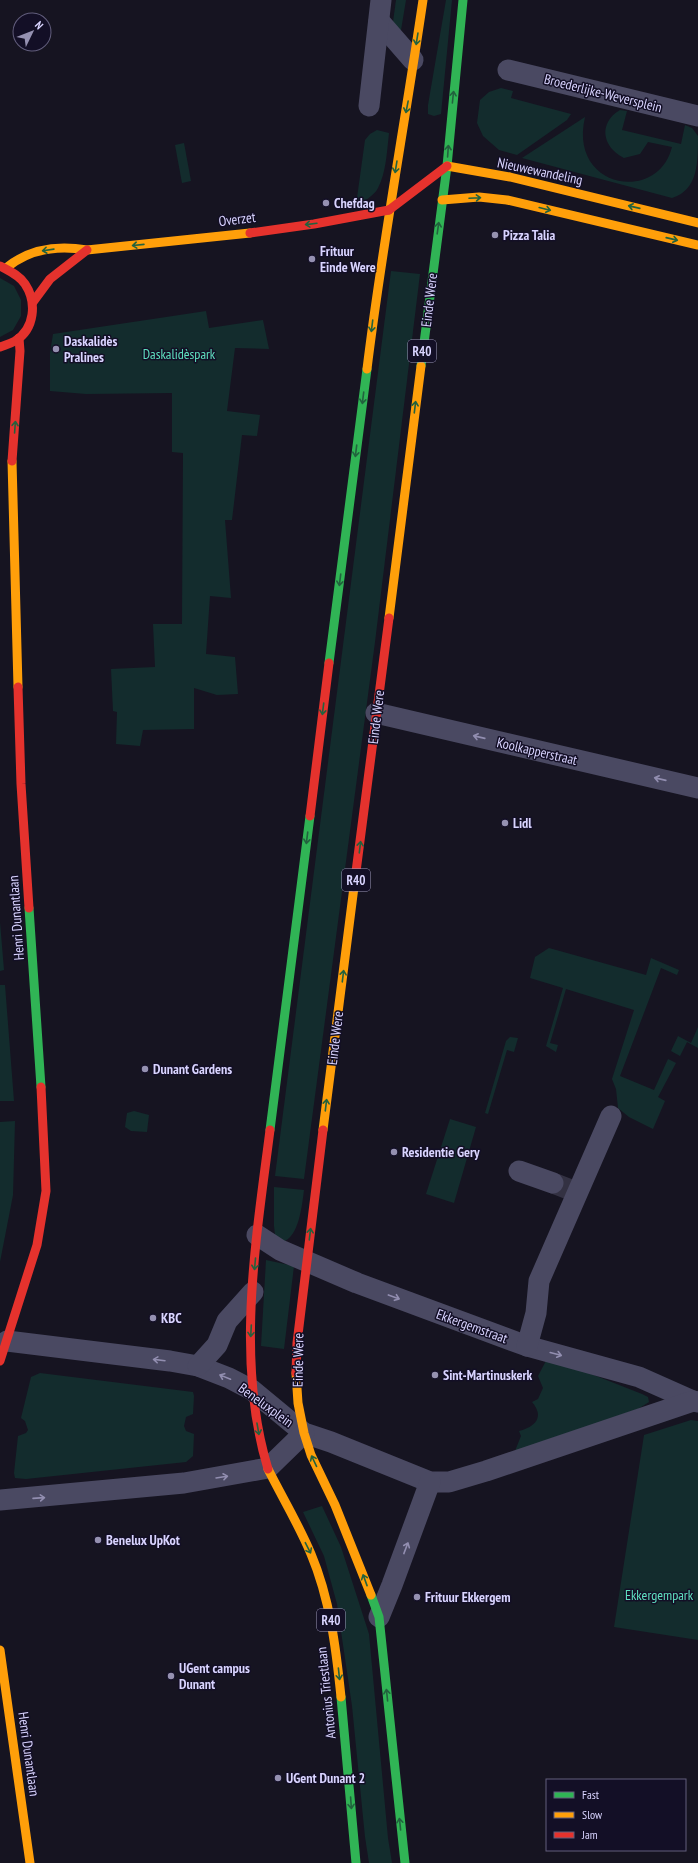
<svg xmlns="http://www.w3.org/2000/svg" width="698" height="1863" font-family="'PT Sans Narrow',sans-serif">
  <rect width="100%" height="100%" fill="#161421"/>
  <!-- green -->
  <g fill="#132c2d">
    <polygon points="396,0 406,0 400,36 393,22"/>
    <polygon points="446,0 452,0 441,114 434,116 428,114 428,105"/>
    <polygon points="501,88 513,91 511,98 571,114 567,120 517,155 499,150 483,136 477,123 480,100 489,92"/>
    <path d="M620 110 627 111 622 130 681 144 685 125 692 128 698 136C698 163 698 190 672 198L522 158 585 117C568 189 658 204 672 147L648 142 640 154 624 158C602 147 598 123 620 110Z"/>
    <path d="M377 130 389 133C387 151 386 173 378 188 374 196 363 202 356 205L365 140 370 134Z"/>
    <polygon points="184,143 191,181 182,183 175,145"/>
    <polygon points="391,271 420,274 375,642 304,1179 275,1176"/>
    <polygon points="0,278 14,286 21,300 21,316 13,330 0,337"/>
    <polygon points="206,311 209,328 263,320 269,349 235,348 227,411 260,415 257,436 242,435 232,520 225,520 231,598 210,596 206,654 235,657 238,694 217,695 194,688 194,729 143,730 140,746 116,744 117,712 113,711 111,669 155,667 153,624 182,624 183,453 172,452 172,393 86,394 50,391 50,353 53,334"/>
    <polygon points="0,922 4,970 0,971"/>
    <polygon points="549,948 646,975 651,958 679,970 677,975 661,968 620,1076 654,1090 668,1059 676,1063 658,1097 665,1101 653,1129 629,1117 618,1108 616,1089 612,1079 634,1010 566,989 550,1043 558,1045 556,1052 546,1046 563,988 530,978 535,957"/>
    <polygon points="0,985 5,985 14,1101 0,1101"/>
    <polygon points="698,1027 698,1048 687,1042 680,1056 671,1051 678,1036 691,1043"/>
    <polygon points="510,1037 518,1038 514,1052 507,1050 488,1114 485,1113 506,1041"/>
    <polygon points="134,1111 149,1115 147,1132 131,1131 125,1127 127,1113"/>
    <polygon points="450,1119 476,1127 454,1203 426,1194"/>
    <polygon points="15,1121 13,1195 0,1262 0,1122"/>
    <path d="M274 1187 304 1190C302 1205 299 1238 282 1242L275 1235 274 1226Z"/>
    <polygon points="266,1260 294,1266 284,1349 261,1346"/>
    <path d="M548 1357 642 1394 648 1397 649 1402 638 1409 515 1451 521 1436 519 1431C535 1427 545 1417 532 1402L538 1399 543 1388 538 1376Z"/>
    <polygon points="40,1373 193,1392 194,1396 193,1414 186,1417 184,1426 186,1431 194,1434 193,1456 186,1462 26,1479 15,1478 14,1473 18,1436 26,1433 28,1430 25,1421 21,1418 31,1377"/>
    <polygon points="691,1420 698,1421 698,1640 614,1627 644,1435"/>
    <polygon points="322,1506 341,1547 369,1634 388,1838 392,1863 369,1863 365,1837 352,1706 337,1604 324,1556 303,1512"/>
  </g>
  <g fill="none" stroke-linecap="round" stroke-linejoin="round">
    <!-- street-tunnel -->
    <polyline stroke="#333142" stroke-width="21" stroke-dasharray="21 10" stroke-linecap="butt" points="553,1183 571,1190"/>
    <!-- street -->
    <g stroke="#4a4962" stroke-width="21">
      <polyline points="379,21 413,60"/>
      <polyline points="508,70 698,116"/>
      <polyline points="369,106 381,0"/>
      <polyline points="376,713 698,788"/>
      <polyline points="519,1171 553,1183"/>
      <polyline points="257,1235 280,1250 357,1283 527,1346 639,1377 693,1401 698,1402"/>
      <polyline points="7,1341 170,1361 198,1366 229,1378 252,1390 304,1433 331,1442 430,1482 449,1482 486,1471 693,1401"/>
      <polyline points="527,1346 536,1313 539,1281 611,1116"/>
      <polyline points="198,1366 217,1345 227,1321 253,1292"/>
      <polyline points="0,1500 184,1483 268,1468 304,1433"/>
      <polyline points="379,1617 392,1585 430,1482"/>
    </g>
    <!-- fast -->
    <g stroke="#30b455" stroke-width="9">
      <polyline points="421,366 447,166 463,0"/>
      <polyline points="329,663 367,369"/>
      <polyline points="29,908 41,1087"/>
      <polyline points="270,1130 310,816"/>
      <polyline points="371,1595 379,1617 405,1863"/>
      <polyline points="341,1697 356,1863"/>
    </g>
    <!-- slow -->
    <g stroke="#ff9f0a" stroke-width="9">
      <polyline points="447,166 510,177 698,223"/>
      <polyline points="442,200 479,197 507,200 698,245"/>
      <path d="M6 268C29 249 58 245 87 250L250 233"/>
      <path d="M367 369C382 246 405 123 423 0"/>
      <polyline points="12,461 18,687"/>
      <polyline points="389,618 421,366"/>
      <polyline points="323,1130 354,887"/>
      <polyline points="296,1373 298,1403 304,1433 311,1455 335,1505 371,1595"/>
      <path d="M268 1469C282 1497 299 1525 311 1554 330 1599 336 1648 341 1697"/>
      <polyline points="0,1650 30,1863"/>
    </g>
    <!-- jam -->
    <g stroke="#e5322d" stroke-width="9">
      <polyline points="389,210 447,166"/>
      <polyline points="250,233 314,224 389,210"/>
      <path d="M0 266C9 271 19 275 25 284 37 302 35 329 15 341 10 344 5 345 0 347"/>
      <polyline points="33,302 50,279 87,250"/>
      <polyline points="12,461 20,351 19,338"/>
      <polyline points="18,687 21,784 29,908"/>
      <polyline points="310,816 329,663"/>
      <polyline points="354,887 389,618"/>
      <polyline points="0,1361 37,1245 46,1191 41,1087"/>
      <polyline points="296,1373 297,1343 323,1130"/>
      <path d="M268 1469C235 1361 256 1240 270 1130"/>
    </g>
  </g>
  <!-- one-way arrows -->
  <defs><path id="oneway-shaft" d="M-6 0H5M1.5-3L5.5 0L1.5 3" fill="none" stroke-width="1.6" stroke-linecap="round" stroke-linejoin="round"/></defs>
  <g stroke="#22623e">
    <use href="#oneway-shaft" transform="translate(417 39) rotate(99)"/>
    <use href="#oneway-shaft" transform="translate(453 97) rotate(-84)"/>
    <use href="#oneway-shaft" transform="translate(407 107) rotate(101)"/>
    <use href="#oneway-shaft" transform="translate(448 151) rotate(-86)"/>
    <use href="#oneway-shaft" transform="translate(396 167) rotate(99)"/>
    <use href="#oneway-shaft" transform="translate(475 198) rotate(-3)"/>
    <use href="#oneway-shaft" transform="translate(634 207) rotate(-167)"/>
    <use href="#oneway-shaft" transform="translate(545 209) rotate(14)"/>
    <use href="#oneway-shaft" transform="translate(311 224) rotate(173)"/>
    <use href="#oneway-shaft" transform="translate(438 228) rotate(-82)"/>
    <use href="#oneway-shaft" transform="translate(672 239) rotate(13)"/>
    <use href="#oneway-shaft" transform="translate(138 245) rotate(174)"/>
    <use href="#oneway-shaft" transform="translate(48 250) rotate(172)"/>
    <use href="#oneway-shaft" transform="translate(372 326) rotate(97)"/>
    <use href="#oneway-shaft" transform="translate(363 398) rotate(97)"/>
    <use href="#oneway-shaft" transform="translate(415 407) rotate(-83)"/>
    <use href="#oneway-shaft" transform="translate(15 427) rotate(-86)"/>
    <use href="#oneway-shaft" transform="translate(356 451) rotate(97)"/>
    <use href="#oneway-shaft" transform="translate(340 580) rotate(97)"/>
    <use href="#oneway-shaft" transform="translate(323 709) rotate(97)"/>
    <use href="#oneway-shaft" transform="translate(307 838) rotate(97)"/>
    <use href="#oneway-shaft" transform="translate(360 847) rotate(-83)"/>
    <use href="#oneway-shaft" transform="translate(343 976) rotate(-83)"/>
    <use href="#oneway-shaft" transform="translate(326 1105) rotate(-83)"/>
    <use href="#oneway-shaft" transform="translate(310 1234) rotate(-83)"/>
    <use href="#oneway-shaft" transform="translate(255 1264) rotate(95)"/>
    <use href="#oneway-shaft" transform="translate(251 1331) rotate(93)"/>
    <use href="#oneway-shaft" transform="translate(258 1429) rotate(80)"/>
    <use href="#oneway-shaft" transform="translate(314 1461) rotate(-115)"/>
    <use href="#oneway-shaft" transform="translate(308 1548) rotate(63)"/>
    <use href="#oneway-shaft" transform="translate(365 1580) rotate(-110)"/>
    <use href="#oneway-shaft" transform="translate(339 1674) rotate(84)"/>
    <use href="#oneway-shaft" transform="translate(387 1695) rotate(-96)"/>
    <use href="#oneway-shaft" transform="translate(351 1803) rotate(86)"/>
    <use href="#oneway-shaft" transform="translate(400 1824) rotate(-96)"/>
  </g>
  <g stroke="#928eb0">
    <use href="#oneway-shaft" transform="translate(479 737) rotate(-167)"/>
    <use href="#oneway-shaft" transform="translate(660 779) rotate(-167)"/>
    <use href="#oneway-shaft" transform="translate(394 1297) rotate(20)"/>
    <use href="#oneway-shaft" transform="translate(556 1354) rotate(15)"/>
    <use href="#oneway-shaft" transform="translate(159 1360) rotate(-173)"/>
    <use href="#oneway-shaft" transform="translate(225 1377) rotate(-158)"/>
    <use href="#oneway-shaft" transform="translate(222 1477) rotate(-9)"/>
    <use href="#oneway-shaft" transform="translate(39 1498) rotate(-4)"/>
    <use href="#oneway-shaft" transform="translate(406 1548) rotate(-69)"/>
  </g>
  <!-- markers -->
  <g fill="#9591b1" stroke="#130f26" stroke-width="1.5">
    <circle cx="326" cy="203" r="4"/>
    <circle cx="495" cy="235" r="4"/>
    <circle cx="312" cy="259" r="4"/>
    <circle cx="56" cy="349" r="4"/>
    <circle cx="505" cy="823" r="4"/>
    <circle cx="145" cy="1069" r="4"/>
    <circle cx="394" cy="1152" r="4"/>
    <circle cx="153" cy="1318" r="4"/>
    <circle cx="435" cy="1375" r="4"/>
    <circle cx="98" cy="1540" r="4"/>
    <circle cx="417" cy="1597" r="4"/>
    <circle cx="171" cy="1676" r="4"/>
    <circle cx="278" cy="1778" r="4"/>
  </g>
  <g text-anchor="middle" stroke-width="3" stroke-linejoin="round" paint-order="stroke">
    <!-- shield labels -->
    <g fill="#130f26" stroke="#9e99be" stroke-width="1">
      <rect x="408" y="340" width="28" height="22" rx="3"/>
      <rect x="342" y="869" width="28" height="22" rx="3"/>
      <rect x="317" y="1609" width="28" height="22" rx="3"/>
    </g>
    <g font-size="13" font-weight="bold" fill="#d9d4ff">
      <text x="422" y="356">R40</text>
      <text x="356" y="885">R40</text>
      <text x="331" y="1625">R40</text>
    </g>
    <!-- street labels -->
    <g font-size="14" fill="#d9d4ff" stroke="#130f26">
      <text transform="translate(603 93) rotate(14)" y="5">Broederlijke-Weversplein</text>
      <text transform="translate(540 171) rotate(12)" y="5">Nieuwewandeling</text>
      <text transform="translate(237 219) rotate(-7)" y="5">Overzet</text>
      <text transform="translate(429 300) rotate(-83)" y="5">Einde Were</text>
      <text transform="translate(376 717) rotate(-83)" y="5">Einde Were</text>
      <text transform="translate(537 751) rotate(13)" y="5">Koolkapperstraat</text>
      <text transform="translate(16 918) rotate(-94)" y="5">Henri Dunantlaan</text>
      <text transform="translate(335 1038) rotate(-83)" y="5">Einde Were</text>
      <text transform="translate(472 1326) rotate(20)" y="5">Ekkergemstraat</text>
      <text transform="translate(298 1360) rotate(-89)" y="5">Einde Were</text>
      <text transform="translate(266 1405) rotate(36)" y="5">Beneluxplein</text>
      <text transform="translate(326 1693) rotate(-96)" y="5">Antonius Triestlaan</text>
      <text transform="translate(29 1754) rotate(82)" y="5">Henri Dunantlaan</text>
    </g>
    <!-- poi labels -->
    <g font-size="14" font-weight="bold" fill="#d9d4ff" stroke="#130f26" text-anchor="start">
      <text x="334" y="208">Chefdag</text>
      <text x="503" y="240">Pizza Talia</text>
      <text x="320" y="256">Frituur<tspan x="320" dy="16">Einde Were</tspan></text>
      <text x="64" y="346">Daskalidès<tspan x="64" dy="16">Pralines</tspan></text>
      <text x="513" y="828">Lidl</text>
      <text x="153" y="1074">Dunant Gardens</text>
      <text x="402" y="1157">Residentie Gery</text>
      <text x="161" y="1323">KBC</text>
      <text x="443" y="1380">Sint-Martinuskerk</text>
      <text x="106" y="1545">Benelux UpKot</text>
      <text x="425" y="1602">Frituur Ekkergem</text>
      <text x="179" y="1673">UGent campus<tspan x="179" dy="16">Dunant</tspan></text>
      <text x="286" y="1783">UGent Dunant 2</text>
    </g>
    <!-- park labels -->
    <g font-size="14" fill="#5fe0c0" stroke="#130f26">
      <text x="179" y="359">Daskalidèspark</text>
      <text x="659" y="1600">Ekkergempark</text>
    </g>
  </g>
  <!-- legend -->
  <rect x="546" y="1779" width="140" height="72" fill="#130f26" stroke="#625e7d"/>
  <rect x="554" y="1792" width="20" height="6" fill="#30b455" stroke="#625e7d"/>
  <text x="582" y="1799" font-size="12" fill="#d9d4ff">Fast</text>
  <rect x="554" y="1812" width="20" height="6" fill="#ff9f0a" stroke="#625e7d"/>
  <text x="582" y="1819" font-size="12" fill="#d9d4ff">Slow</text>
  <rect x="554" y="1832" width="20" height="6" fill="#e5322d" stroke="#625e7d"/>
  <text x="582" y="1839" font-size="12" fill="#d9d4ff">Jam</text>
  <!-- north arrow -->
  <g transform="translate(32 32) rotate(47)"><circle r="19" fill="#130f26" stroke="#625e7d"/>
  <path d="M0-3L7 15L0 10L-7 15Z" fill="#9591b1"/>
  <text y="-6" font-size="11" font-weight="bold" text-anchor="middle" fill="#d9d4ff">N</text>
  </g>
</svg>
